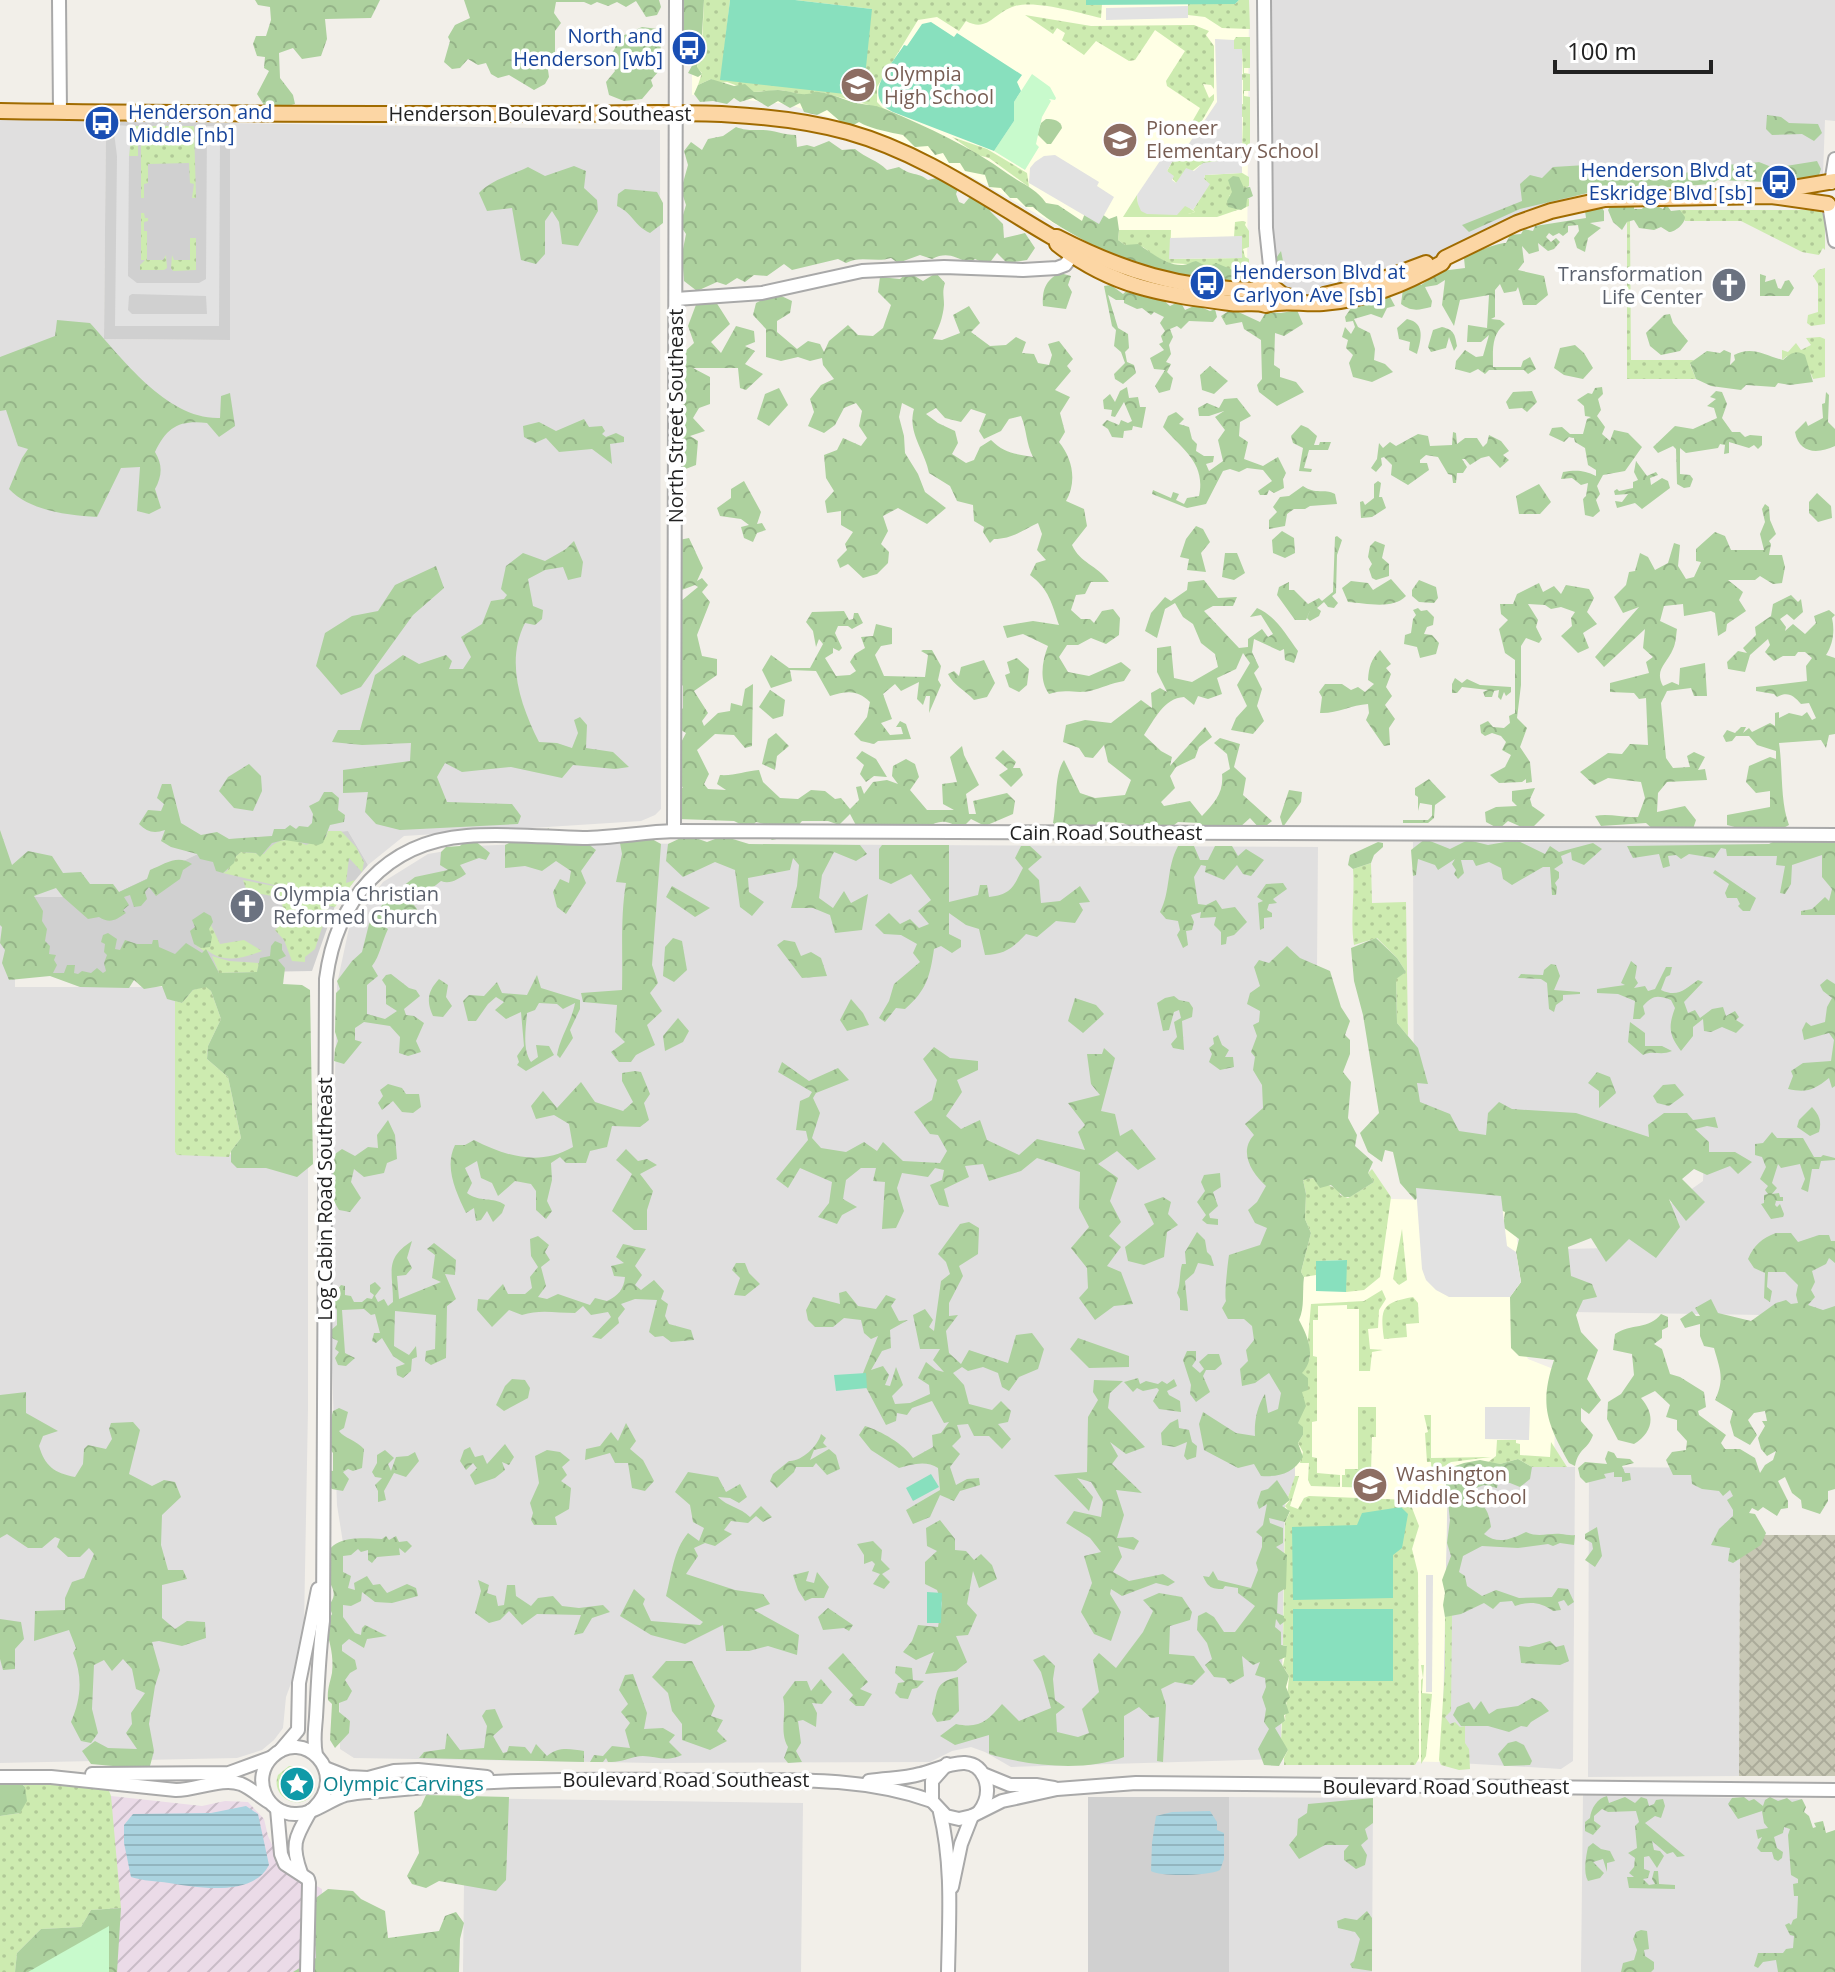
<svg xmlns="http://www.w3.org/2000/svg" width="1835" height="1972" font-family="'Open Sans',sans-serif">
  <defs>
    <pattern id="industrial-furrows" width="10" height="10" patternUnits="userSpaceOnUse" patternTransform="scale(2)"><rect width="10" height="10" fill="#ebdbe8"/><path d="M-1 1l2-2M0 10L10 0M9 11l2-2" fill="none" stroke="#c9bcc7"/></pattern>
    <pattern id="construction-cross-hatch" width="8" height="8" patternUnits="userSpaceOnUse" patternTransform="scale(2)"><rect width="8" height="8" fill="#c7c7b4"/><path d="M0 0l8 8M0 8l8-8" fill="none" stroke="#abab9a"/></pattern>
    <pattern id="grass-dots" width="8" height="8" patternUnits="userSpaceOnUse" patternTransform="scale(2)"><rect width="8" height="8" fill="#cdebb0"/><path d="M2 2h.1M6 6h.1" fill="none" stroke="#b0c997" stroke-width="1.8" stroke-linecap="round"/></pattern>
    <pattern id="forest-crowns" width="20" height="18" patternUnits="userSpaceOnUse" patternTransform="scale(2)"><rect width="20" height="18" fill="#add19e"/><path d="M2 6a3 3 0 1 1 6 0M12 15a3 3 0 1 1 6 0" fill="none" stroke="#95b388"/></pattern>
    <pattern id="water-rules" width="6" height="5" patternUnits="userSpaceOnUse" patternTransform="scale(2)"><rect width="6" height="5" fill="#aad3df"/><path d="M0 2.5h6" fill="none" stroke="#92b5bf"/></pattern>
  </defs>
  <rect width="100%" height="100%" fill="#f2efe9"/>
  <!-- residential -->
  <g fill="#e0dfdf">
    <polygon points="1264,0 1835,0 1835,121 1825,120 1823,174 1607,181 1485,238 1388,278 1354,288 1299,299 1272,285"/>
    <polygon points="0,119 106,121 104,339 230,340 230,123 660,130 661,809 655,815 641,821 404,836 368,865 348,831 229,839 108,897 15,897 15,987 175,987 175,1152 177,1154 308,1155 308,1409 304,1625 293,1678 286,1697 283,1728 274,1740 262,1750 237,1758 0,1763"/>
    <polygon points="1413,842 1835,844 1835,1316 1515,1311 1519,1250 1608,1248 1703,1181 1704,1156 1414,1155"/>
    <polygon points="543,843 1318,847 1317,966 1299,966 1295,1478 1285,1506 1281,1759 1011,1767 985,1752 971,1747 952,1751 930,1762 654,1763 354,1758 340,1749 339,1684 343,1543 337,1505 330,1316 337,984 349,928 383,882 428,854 474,846"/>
    <polygon points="1448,1466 1575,1467 1573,1761 1561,1769 1442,1762"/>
    <polygon points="1589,1467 1740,1468 1739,1776 1588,1777"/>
    <polygon points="1583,1795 1802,1799 1799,1972 1581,1972"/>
    <polygon points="1229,1797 1373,1798 1372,1972 1229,1972"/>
    <polygon points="465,1798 803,1803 801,1972 463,1972"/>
  </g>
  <!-- industrial -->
  <polygon fill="url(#industrial-furrows)" points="111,1796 202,1806 225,1801 248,1802 264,1819 268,1836 282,1866 322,1889 322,1972 109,1972"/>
  <!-- education -->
  <g fill="#ffffe5">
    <polygon points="692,0 1249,0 1247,280 1169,278 1121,262 972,177 893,138 787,104 692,95"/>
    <polygon points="1297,1196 1490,1202 1511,1199 1523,1281 1515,1333 1528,1359 1556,1370 1554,1467 1448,1466 1442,1762 1281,1759 1285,1506 1295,1477"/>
  </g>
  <!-- religious -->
  <g fill="#d0d0d0">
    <polygon points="106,121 230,123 230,340 104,339"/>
    <polygon points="348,831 368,865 336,903 312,971 15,976 15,897 108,897 229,839"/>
    <rect x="1088" y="1797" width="141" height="175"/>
  </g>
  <!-- construction -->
  <polygon fill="url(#construction-cross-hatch)" points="1740,1535 1835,1535 1835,1776 1739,1776"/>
  <!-- grass -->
  <g fill="url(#grass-dots)">
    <path d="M704 0H730L721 80 872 9 795 0H1086L1087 5 1102 4 1101 18C1079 13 1037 0 1015 6 994 12 988 33 966 21L959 31 937 17 918 20 877 87V102L884 109 820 92 804 95 781 90 754 92 727 82 719 83 711 79 698 85 702 73 697 68 698 61 702 48Z"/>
    <polygon points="1239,0 1249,0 1250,29 1222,28 1205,17 1188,15 1188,4 1235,4"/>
    <polygon points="1025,15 1091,26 1194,25 1209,31 1206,35 1214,46 1214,89 1211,85 1203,84 1209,98 1214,94 1214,100 1199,126 1192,122 1200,108 1167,86 1166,81 1185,51 1155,30 1135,60 1129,61 1096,41 1084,55 1062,40 1065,33 1057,28 1053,34"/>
    <polygon points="1236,37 1250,37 1250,68 1244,68 1244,73 1250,74 1250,91 1244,91 1244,96 1250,97 1250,159 1236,161 1232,159 1233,153 1242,152 1243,117 1234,116 1232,107 1243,104 1243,80 1234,78 1235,75 1243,74 1242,50 1234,49 1234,40"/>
    <polygon points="132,126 194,126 196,198 192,198 194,184 190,183 189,163 148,164 148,183 144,184 144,198 141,198 141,131 138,132 138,156 129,156"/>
    <polygon points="952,137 987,149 1027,173 1029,187 989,158 978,155"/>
    <polygon points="1196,151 1218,152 1222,157 1218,161 1200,165 1176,183 1167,171 1172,162 1185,159"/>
    <polygon points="1242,173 1249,177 1249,186 1244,189 1243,186 1229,196 1249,199 1249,206 1217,217 1188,217 1188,214 1195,212 1193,210 1209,184 1204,179 1205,175"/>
    <polygon points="1680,210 1818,210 1825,215 1825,250 1823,248 1819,255 1802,252 1741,221 1685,221"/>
    <polygon points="141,213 144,213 145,218 148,218 148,221 144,222 144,231 147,231 147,260 163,260 166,255 167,268 164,270 140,270 140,265 145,260 141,260"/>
    <polygon points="1242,221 1246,222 1245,225 1249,231 1249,247 1243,249 1245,257 1249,259 1249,271 1245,275 1242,275 1239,267 1233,270 1203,265 1169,263 1156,257 1143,247 1125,245 1118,240 1119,230 1171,230 1170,259 1242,258 1242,236 1234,237 1235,222"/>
    <polygon points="1630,221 1631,360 1694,360 1690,364 1696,379 1627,379 1627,222"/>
    <polygon points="190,238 196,238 196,270 173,271 171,268 172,255 174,260 190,260"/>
    <polygon points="1825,268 1825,324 1811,326 1807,323 1808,315 1818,312 1818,284 1813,276 1818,270"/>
    <polygon points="1820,337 1825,339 1825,377 1813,379 1811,374 1787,356 1782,360 1782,350 1788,352 1796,343 1801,350 1811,345 1806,338"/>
    <path d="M328 831H341L356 847 364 862 362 872 349 858 346 883 355 880 335 907 329 906 315 949 305 957V962L292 961 284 940 275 930 287 918 281 902 297 890 287 881 291 889 223 873 227 871 236 856 241 852 264 854C276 838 289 837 306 845L326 837Z"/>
    <path d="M1371 863 1372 903 1406 902 1408 1036 1397 1023 1396 978 1406 972 1397 958 1377 938 1354 945C1350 920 1355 895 1353 869Z"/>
    <path d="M243 880 284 888 286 895C273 900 260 890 248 895Z"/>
    <path d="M211 925 220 944 244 940 262 951C243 958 224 964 207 950L204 951 195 945 201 948Z"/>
    <polygon points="212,956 229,961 259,963 257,972 219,973"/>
    <polygon points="206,986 211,991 221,1019 208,1046 207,1059 228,1077 241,1138 231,1151 229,1157 177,1155 175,1152 175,1001 182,1003 193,990"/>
    <polygon points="1372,1169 1391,1197 1380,1277 1364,1290 1346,1292 1346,1260 1316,1261 1316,1275 1304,1277 1301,1272 1311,1233 1305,1219 1306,1194 1303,1180 1313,1178 1339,1190 1340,1195 1348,1198 1374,1182 1368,1173"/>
    <polygon points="1402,1229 1407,1280 1399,1285 1393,1279"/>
    <polygon points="1382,1290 1386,1299 1379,1310 1378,1328 1368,1329 1370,1349 1383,1350 1372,1352 1370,1371 1359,1371 1359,1309 1347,1309 1347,1305 1318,1306 1318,1320 1313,1320 1313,1356 1317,1357 1317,1421 1312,1422 1312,1457 1317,1458 1317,1473 1340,1475 1340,1487 1311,1486 1308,1480 1309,1463 1300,1463 1303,1452 1298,1443 1303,1435 1298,1423 1301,1373 1310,1358 1308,1339 1311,1304 1364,1301"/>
    <path d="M1413 1297 1418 1303 1419 1323 1406 1324 1407 1337 1384 1339C1380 1307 1382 1303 1413 1297Z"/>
    <polygon points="1358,1407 1376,1407 1376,1437 1372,1437 1371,1473 1376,1474 1376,1488 1342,1487 1342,1475 1345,1475 1345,1469 1358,1469"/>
    <polygon points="1424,1415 1431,1415 1431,1458 1491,1457 1451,1462 1443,1467 1432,1480 1431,1462 1427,1462 1425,1433 1428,1432"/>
    <polygon points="1497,1440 1516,1440 1516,1443 1520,1444 1520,1455 1550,1457 1551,1442 1567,1467 1532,1467 1518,1459 1500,1464 1487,1463 1496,1456"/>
    <polygon points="1295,1476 1299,1476 1290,1506 1298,1509 1304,1498 1309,1496 1409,1500 1419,1526 1412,1549 1418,1573 1419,1758 1415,1765 1284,1765 1284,1758 1288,1750 1281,1741 1282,1723 1285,1721 1289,1676 1283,1666 1287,1646 1283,1645 1285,1522 1290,1512 1285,1506 1290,1500 1288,1497"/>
    <polygon points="1452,1615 1451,1711 1445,1717 1450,1724 1455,1722 1460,1727 1465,1726 1465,1743 1469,1749 1470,1769 1459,1770 1441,1765 1439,1760 1445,1670 1445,1617"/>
    <polygon points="1421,1665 1424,1665 1422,1693 1432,1694 1426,1756 1421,1764 1421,1680 1423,1678"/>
    <path d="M289 1766H295L308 1772 315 1788C307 1815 269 1800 278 1775Z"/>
    <polygon points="18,1777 106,1783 111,1796 121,1908 91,1910 81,1927 41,1929 17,1953 15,1972 0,1972 0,1816 20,1813 25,1787"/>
  </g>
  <!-- forest -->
  <g fill="url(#forest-crowns)" fill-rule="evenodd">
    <polygon points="255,0 380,0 371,18 325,19 327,39 321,56 302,59 293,48 279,53 280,78 293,95 295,104 280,108 264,105 257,94 269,71 264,68 265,57 257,56 253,44 256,36 266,36 271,20 270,7 258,5"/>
    <polygon points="464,0 659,0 661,7 657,15 646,17 636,1 626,7 617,2 608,6 597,2 591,5 584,2 556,2 554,13 561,23 555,31 555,56 547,63 549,77 545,84 534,90 509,75 498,78 491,74 486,63 478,65 468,59 460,68 452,69 444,62 450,41 448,37 455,25 470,18"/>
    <polygon points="682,0 704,0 702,35 705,40 702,48 704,54 698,61 697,67 702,74 698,77 688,73 694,62 683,57 677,47 684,36 680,33 680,11 684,5"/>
    <polygon points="642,27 658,29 661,44 659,71 651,80 653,86 642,99 624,101 609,95 606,82 615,71 608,57 614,50 620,37"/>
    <path d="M711 79 734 86 745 84 754 92C762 92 769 90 778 90 787 90 798 95 807 94 814 94 812 91 819 92 829 93 840 98 849 101 860 105 874 104 885 109 929 128 970 146 1008 174 1022 184 1036 188 1046 203L1058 205 1082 221 1085 213 1102 214 1109 219 1117 216 1119 230 1118 240 1125 245 1138 244C1152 253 1167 266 1183 265 1187 265 1191 262 1196 261L1208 267 1216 263 1233 270 1239 267 1242 282 1232 285 1220 280C1180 295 1064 235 1033 207H1026L1017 198H1010L1001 188 989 187 985 175 965 171 960 163H949L943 153 935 155 928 146 915 147 903 135C892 133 868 128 859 122L848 128 827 110 817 115 804 112 800 103 790 108 778 101 768 107 753 98 740 102 734 98 727 104 713 101 700 102 694 94 698 85Z"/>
    <polygon points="1767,115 1781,117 1789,123 1818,124 1822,133 1814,141 1802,134 1772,135 1766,129"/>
    <path d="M1046 119C1053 119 1061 120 1062 128L1051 144H1047L1037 134 1041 123Z"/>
    <path d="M736 127C747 131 752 130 763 130 773 130 784 135 796 135L797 147 807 145 814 147 829 141 842 150 855 149C866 158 877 160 887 170L899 167C911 176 918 172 928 180L949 175 961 181 956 194 959 202 964 204 974 192 987 195 990 211 1003 224 1004 238 1025 233 1035 248 1027 260 1007 263 997 253 988 265 975 259 968 263C954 256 946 252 932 259L920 255 898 263 891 258C876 263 860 255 846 263L838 259 792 270 784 264 767 276 754 275 745 282 737 278 726 285 717 282 697 291 684 281 682 254 686 234 680 225 686 205 681 190 688 165 684 151 691 142 702 150 708 139 723 136Z"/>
    <polygon points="1817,161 1821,169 1818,178 1765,182 1718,180 1711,184 1588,193 1520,209 1469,232 1462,225 1522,201 1520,184 1530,175 1542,178 1553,167 1586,165 1607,169 1659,170 1669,175 1698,171 1720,163 1737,165 1759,162 1774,168"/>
    <path d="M574 166 586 171 584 188 597 200 598 211 578 246 562 244 559 222 552 211 545 221V254L536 264 521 260 512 208 487 211 479 193C492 179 510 176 528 167L545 176Z"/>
    <polygon points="1233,176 1239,177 1244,188 1250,187 1253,196 1247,199 1246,207 1241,210 1228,207 1227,201 1232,192 1228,180"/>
    <path d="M625 189 657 192 663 203V223L650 233C633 225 634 214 617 206L618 194Z"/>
    <path d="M1656 202 1657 206 1663 209 1666 204 1671 211 1680 210 1685 217C1685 224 1675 232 1669 232L1661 227 1654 230 1639 228 1634 220 1627 222 1622 230 1613 222 1608 210 1612 203 1634 205V209H1642L1646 204Z"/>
    <path d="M1592 203H1599L1604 211V221L1590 223 1601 228 1588 238 1585 252 1577 248 1574 238 1579 231 1578 225 1568 226V232L1563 236 1559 233 1553 236 1549 233 1546 237 1551 242 1556 238 1560 242 1554 249 1548 251 1538 243 1539 251 1529 254 1522 246 1524 262 1518 270 1544 276 1548 295 1536 305H1523L1518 287 1516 291 1504 293 1500 284 1495 290V317L1491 319 1500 320 1505 324C1491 335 1493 350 1493 367H1521L1523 361 1530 357 1536 369 1528 374 1524 370H1489L1485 374 1478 369 1470 373 1455 369 1456 361 1465 350 1476 357 1483 356 1489 335 1481 342H1467L1468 325 1487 328 1489 295 1460 300 1454 326 1442 305 1445 280 1437 285 1425 287 1432 301 1431 307C1419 310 1412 312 1401 304L1403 289 1418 282 1421 285 1441 271 1465 268 1464 258C1472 253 1497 243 1506 243L1510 235 1521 234 1524 229 1533 231 1535 226 1586 218 1585 211Z"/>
    <polygon points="1281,251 1284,266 1300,268 1306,273 1311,271 1313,279 1286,281 1272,272 1272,264"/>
    <path d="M908 272 923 281 936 273 945 283C942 292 944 296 944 305 943 317 939 328 933 339L942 340 960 333 953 315 969 306 980 323 971 332 990 346 1006 345 1016 337 1026 342 1022 353 1034 354 1038 363 1049 365 1052 355 1048 344 1059 341 1073 359 1067 366 1071 371 1055 390 1070 397 1060 413 1065 432 1059 442C1073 459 1077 482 1066 501L1084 509 1087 526 1072 545C1080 563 1097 565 1109 582H1091L1085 594 1076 595 1071 610 1081 619H1090L1094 623 1102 611 1113 609 1120 618 1119 635 1106 644 1091 638 1078 645H1067L1059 657 1068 672 1089 676 1121 662 1131 670 1124 681C1111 683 1102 688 1090 691 1074 694 1067 688 1049 694 1039 681 1042 661 1048 646L1023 634 1007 638 1003 626 1033 621 1059 625C1052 604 1049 589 1030 575L1036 563 1046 560 1037 550 1042 534 1038 523C1023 530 1012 539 994 539L990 543 983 532 984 527 974 521 973 505 957 501 950 486 929 473C925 451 907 433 914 409L902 403 899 417 904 436 905 453 918 474 925 492 946 508 927 524 898 508 883 516 888 531 881 544 889 552 888 563 877 574 863 578 848 564 840 568 837 560 847 550 845 544 853 532 841 525V511L827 513 825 501 834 491 826 478 824 455 837 450 843 438 861 446 867 438 859 426 862 411 856 403 844 408 835 425 824 433 808 426 814 412 810 399 821 385 834 379 823 365 822 358 810 361 798 357 781 361 766 357V329L753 315 756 303 775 293 792 301 790 313 777 321V332L797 349 808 341 820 344 824 352 829 341 848 325 858 335 873 336 883 328 891 305 878 292 880 277 900 279ZM936 408 945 418 961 422 971 409 986 414 979 431 984 439 1001 431 1009 419 1021 416C1027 430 1026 444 1033 457 1015 454 1004 453 991 440L980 447 974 460 966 463 952 454 958 443 955 431 938 423 926 414Z"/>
    <path d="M1060 273 1071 276 1068 285 1072 292 1066 309 1043 306C1042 291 1045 280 1060 273Z"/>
    <polygon points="1760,274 1766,276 1765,282 1775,279 1778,288 1781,289 1785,281 1789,280 1794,288 1789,296 1760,296"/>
    <polygon points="1111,285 1123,294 1130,288 1138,291 1143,297 1148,294 1156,300 1161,298 1170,306 1180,301 1185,310 1196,305 1210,311 1215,309 1217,317 1213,322 1189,321 1181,329 1177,326 1170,329 1173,337 1169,345 1171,354 1166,362 1171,364 1167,372 1173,378 1170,390 1159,393 1155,386 1165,370 1154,369 1150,358 1164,350 1159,344 1163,342 1161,336 1165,331 1160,323 1164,317 1154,312 1151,315 1142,308 1137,309 1124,303 1124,300 1116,300 1108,295 1118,328 1128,334 1129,348 1125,352 1127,362 1134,365 1136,373 1123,384 1115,379 1114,374 1125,363 1121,352 1114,346 1116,330 1112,326 1104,286"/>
    <polygon points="1389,295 1395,306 1387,308 1382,318 1371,314 1354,319 1358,327 1370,333 1375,349 1374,360 1385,364 1393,372 1372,382 1353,377 1349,363 1353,355 1346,348 1348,340 1342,337 1345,327 1351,334 1355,327 1353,321 1346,322 1345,317 1351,308 1358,307 1362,302 1370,303 1372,299 1380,301"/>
    <path d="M697 302H716L730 324 711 342 721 353 736 326 754 331 755 342 745 346 755 351 745 364 763 374 746 390 740 388 738 368H693L710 377V404L699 408 693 418 705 431 690 436 698 441 696 465 683 470C670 453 678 415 685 396L681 388 672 380 685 368 681 355 694 343 688 326Z"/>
    <polygon points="1232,309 1260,322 1266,312 1281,313 1297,310 1303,324 1284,336 1275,333 1274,365 1280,369 1280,377 1296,382 1304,392 1277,406 1259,392 1257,385 1262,379 1261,340 1244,329 1242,322 1226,325 1221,316"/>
    <polygon points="1670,314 1673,323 1688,341 1680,351 1661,355 1650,346 1646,333 1664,315"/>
    <path d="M1407 319C1426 323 1421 340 1417 354L1409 350 1410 342 1399 339 1397 328Z"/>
    <path d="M57 320 90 323C122 358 167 420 220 418L221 396 230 393 235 426 219 437 207 423C179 420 167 427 155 452 163 465 162 476 155 489L161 508 149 514 137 511 140 467 121 468 97 517C67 515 30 511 9 489L22 458 28 449 18 446 6 410 0 411V357L55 336Z"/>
    <path d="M1442 327C1454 330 1455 334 1457 346L1454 351 1449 337 1446 348 1431 352 1428 347 1433 330Z"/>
    <polygon points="1575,345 1584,353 1593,368 1583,379 1564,375 1554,368 1560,348"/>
    <path d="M1724 350 1731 353 1730 365 1735 360 1734 355C1752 345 1766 356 1783 360 1790 354 1796 349 1805 355L1813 382 1790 385 1778 383 1775 387 1746 385 1741 390 1711 386 1696 379 1690 363 1707 351 1720 353Z"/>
    <polygon points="1210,366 1228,381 1214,394 1202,390 1200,375"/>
    <polygon points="1127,387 1129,398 1138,397 1140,407 1146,407 1142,428 1133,426 1132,430 1124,431 1123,438 1112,437 1108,429 1102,425 1107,420 1119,425 1121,420 1128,423 1132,421 1124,402 1115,417 1111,416 1112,410 1104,409 1103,400 1110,394 1115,402 1120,391"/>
    <path d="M1602 387 1603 394 1598 399 1601 410 1597 416 1605 427 1602 434 1610 441 1614 430 1628 433 1642 447 1625 471 1603 475 1597 486 1600 494 1596 500 1600 511 1593 517 1585 515 1583 499 1586 496 1588 483 1581 485 1572 478 1561 479 1563 472C1576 470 1584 470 1596 476V470L1588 465 1585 448 1575 442 1574 438 1569 437 1564 442 1549 435 1552 428 1562 427 1570 434H1583L1587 419 1591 417 1585 416 1584 406 1577 400 1588 393 1592 394 1595 388Z"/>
    <polygon points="779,388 788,405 769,426 757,419 765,394"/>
    <polygon points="1532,391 1537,402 1527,412 1522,408 1509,409 1506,402 1513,392"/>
    <polygon points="1716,391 1722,392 1727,404 1722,418 1732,432 1740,432 1745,437 1750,435 1762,436 1762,445 1758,449 1754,445 1749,448 1729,442 1729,453 1724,454 1725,445 1720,444 1718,448 1686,453 1680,448 1680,474 1690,475 1693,479 1690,487 1684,488 1677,484 1676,449 1673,446 1658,453 1653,447 1675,426 1693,429 1717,418 1714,408 1707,406 1716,399 1710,397"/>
    <path d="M1826 392 1829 395 1828 422 1835 429V446C1818 454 1799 454 1795 432L1806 421 1808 426 1823 418 1822 404 1825 403Z"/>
    <path d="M1237 398 1251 416 1240 422 1239 436 1248 442 1244 459 1263 466 1278 457 1286 473 1283 479 1284 488 1274 493 1269 490 1267 495H1260L1258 491 1272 481 1263 470 1247 468 1239 472 1230 469 1223 471 1206 504 1187 508 1152 494 1153 490 1171 498 1173 492 1179 494 1176 500 1184 504 1187 498 1199 496C1206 463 1183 450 1163 427L1168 416 1176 412 1184 419 1179 424 1189 427 1192 439 1197 444 1196 451 1204 456H1214L1213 462 1206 464 1209 471 1223 461 1218 440 1225 430 1215 417 1224 411 1209 416H1199L1198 408 1207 403 1219 408 1224 399Z"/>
    <polygon points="584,419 589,427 602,426 605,431 602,434 606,437 616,433 624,437 624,442 610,444 612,464 592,449 559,452 546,438 535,443 524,437 523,426 539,422 556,431"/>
    <polygon points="1301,425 1308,428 1317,436 1314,445 1319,445 1320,442 1331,442 1328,450 1309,450 1304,468 1312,469 1311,472 1299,471 1303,448 1293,443 1291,436"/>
    <polygon points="1453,432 1456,433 1457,444 1465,438 1477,438 1483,447 1487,443 1489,435 1501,441 1509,451 1503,455 1509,460 1500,468 1489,456 1481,458 1470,465 1465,459 1462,459 1467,467 1463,473 1457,473 1456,483 1453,483 1452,475 1448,474 1438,457 1426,455 1420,460 1420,463 1427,463 1429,470 1408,485 1391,475 1392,465 1384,457 1381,458 1382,465 1376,472 1371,468 1377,459 1379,443 1383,448 1390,442 1396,446 1418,434 1428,436 1430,446 1452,445"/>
    <polygon points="1636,461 1647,476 1656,472 1658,475 1650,478 1651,485 1662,478 1668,481 1670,488 1642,509 1635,503 1617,508 1615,501 1622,502 1628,494 1615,495 1614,491 1617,489 1619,491 1633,488 1633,482 1638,480 1634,472"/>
    <polygon points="744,481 761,512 757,524 762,523 766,530 757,533 753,542 744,538 741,527 749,525 741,519 720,516 717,508 731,498 731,489"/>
    <polygon points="1378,481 1381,483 1379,497 1382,497 1386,508 1372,517 1361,518 1360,502 1363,501 1365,505 1374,498 1374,484"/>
    <polygon points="1539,484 1551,502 1540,514 1519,514 1516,496"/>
    <path d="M1303 486C1316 495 1324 488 1335 494L1337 504 1310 506 1305 509H1294L1287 514 1285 526 1269 529V520L1277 512 1273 507 1280 497 1289 496Z"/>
    <polygon points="1817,493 1831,506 1832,518 1818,522 1809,513 1809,502"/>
    <path d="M1765 504 1769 507 1770 520 1776 534 1769 541 1771 544 1769 555H1782L1785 567 1782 583 1773 584 1760 576 1755 580H1728L1743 592 1739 600 1746 611 1727 624 1726 631 1718 636 1715 613 1711 611 1684 616 1683 604 1664 606 1660 621 1677 629C1676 635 1676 643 1673 649 1667 664 1654 669 1663 686L1672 682 1679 685 1680 668 1705 663 1707 696H1694L1691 688 1667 691 1661 703 1666 758 1673 768 1690 767 1687 756 1694 752 1705 757 1698 770 1705 769 1707 780 1667 782 1658 793 1657 812 1685 806 1696 820 1692 832H1656L1646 823 1601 826 1595 816C1609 813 1623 818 1638 817L1645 798 1641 782 1608 778 1594 785 1580 772 1608 753 1622 754 1630 744 1648 745 1646 698 1639 699 1634 693 1610 692V683L1649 673 1646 662 1653 657 1643 648 1645 629 1604 667 1595 657 1639 607 1623 613 1614 597 1626 585 1629 572 1635 571 1640 553 1648 557 1655 570 1668 563 1674 543 1680 545 1678 566 1686 579 1694 577 1701 562 1696 561V549L1715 532 1725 536 1731 550H1764L1760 534 1765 522 1762 509Z"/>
    <polygon points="1196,526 1203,529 1210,542 1201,553 1206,572 1187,570 1189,559 1180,557 1186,539"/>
    <polygon points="1282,531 1294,538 1295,553 1285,558 1273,553 1272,540"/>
    <polygon points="1337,536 1342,540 1337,555 1336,593 1332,596 1338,603 1334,608 1328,607 1324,602 1317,608 1321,611 1319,616 1310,621 1307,618 1311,608 1306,620 1295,620 1277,595 1279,587 1289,582 1289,590 1294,590 1308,604 1319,598 1322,601 1333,592 1335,537"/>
    <path d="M689 538 703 568 697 581 702 578 708 585 702 592 710 602 697 635 702 656 717 659V675L694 691 708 713 702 721 704 726 718 713 730 711 731 703 742 706 745 689 753 684 752 746 745 748 734 735 715 734 697 750 709 774 704 784 708 789 726 790 717 784 720 775C734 776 745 771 759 770L763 782 780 798 798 799 811 790 825 791 835 799 841 798 850 809 859 800 856 787 861 786 864 794 873 782 887 780 898 784 892 776 893 766 906 759 915 764 919 777 910 790 927 810H954L943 804 942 784 957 782 950 757 962 746 964 755 979 785 966 794 969 814H976L973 801 1007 793 1015 801 1013 814 985 826 971 819 961 829C938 812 930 829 910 836 896 840 873 833 859 831L850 814 839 825 828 821H802L789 836 772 840 764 833V824L756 822 750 829 734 821 679 819 675 787 683 788 676 776 682 764 676 752 686 733 681 730 674 718 683 708V686L674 676 675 624 682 614 681 601 698 587 695 585 679 591V540Z"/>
    <path d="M574 541 583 562 581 577 568 580 563 567 545 570 528 579 533 606 543 610 542 619 535 625 525 623C505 662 521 706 539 742L557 743 572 748 578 733 574 720 580 717 587 725 586 748 613 752 629 767 615 769 573 765 562 778 511 767 462 772 445 763 437 777 447 802 512 804 521 816 518 824 400 830 376 824 365 812 368 792 343 793V770L410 761 411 743 362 745 332 742 338 730H360L375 675 403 655 419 664 446 655 452 661 449 669H463L471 657 461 637 482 624 491 601 504 599 507 595 501 589 506 566 523 553 545 561 566 549Z"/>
    <polygon points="1375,541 1385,545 1382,558 1389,564 1389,576 1376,580 1372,578 1369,569 1372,564 1368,557 1370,546"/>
    <polygon points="1225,553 1237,553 1245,573 1234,580 1222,577"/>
    <polygon points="436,566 444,588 413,615 361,687 341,695 316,666 325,633 352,616 378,611 395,585"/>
    <path d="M1391 579 1406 596C1393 610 1365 603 1348 602L1342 588 1351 581 1368 583 1373 590Z"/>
    <path d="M1204 580 1218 598 1237 597 1233 606H1213L1204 611 1239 648 1248 647V639L1262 629 1268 637 1273 634 1261 615 1250 617 1257 608C1276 616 1286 635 1298 651L1294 663 1285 660 1284 649 1280 651 1254 639 1252 652 1259 667 1254 673 1262 689 1257 706 1264 721 1253 734 1231 730 1236 718 1247 706 1237 685 1250 663 1243 653 1236 669 1217 678 1222 694 1208 699 1198 696 1194 705 1184 697C1164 698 1154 720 1144 735L1161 751 1172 757 1170 766 1205 727 1212 737 1199 747 1195 758 1176 767 1170 776 1175 788 1161 802 1164 806 1190 801 1202 816C1214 803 1224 793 1222 774L1230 769 1227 754 1214 743 1220 738 1240 744 1234 767 1246 778 1243 795 1272 821 1261 830 1250 818 1239 828 1210 832 1199 823 1178 822 1165 832 1147 823 1139 830 1123 823 1105 822 1093 831 1070 832 1053 823C1057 804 1054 774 1064 760L1080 793 1095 798 1125 795 1131 780 1108 762 1104 745 1093 758 1085 757 1079 748 1063 742 1066 725 1085 720 1111 723 1141 700 1152 708 1151 693 1160 688 1167 692 1157 672V648L1171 646 1174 678 1192 682 1218 667 1215 654 1201 643 1193 624 1183 617 1175 603 1165 609 1157 638 1145 631 1151 613 1165 597 1171 601 1187 590 1188 582Z"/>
    <polygon points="1419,580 1436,587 1438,598 1434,603 1419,602 1412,596 1412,590"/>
    <polygon points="1539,583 1543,592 1554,586 1561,594 1566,585 1589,589 1594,598 1587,612 1597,624 1583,633 1589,648 1578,653 1561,636 1572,626 1571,618 1575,612 1561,607 1551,609 1545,605 1528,604 1538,620 1536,627 1542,639 1539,643 1526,638 1521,646 1521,685 1517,718 1527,728 1520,747 1530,762 1532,782 1526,783 1526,779 1522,782 1499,783 1490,775 1505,767 1511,755 1502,750 1506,742 1501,736 1492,733 1485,736 1481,733 1480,725 1488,721 1493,727 1504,728 1510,723 1509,716 1515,713 1515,660 1505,653 1499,629 1508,620 1501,614 1500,604 1513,604 1517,594"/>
    <path d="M1791 595 1798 602 1801 599 1803 612 1794 620 1787 614 1780 619 1786 627 1785 631 1793 624 1805 634 1816 623 1814 616 1829 610 1835 615 1832 618C1835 631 1833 644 1826 655L1835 658V734L1829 735 1826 748 1821 740 1779 743C1783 769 1780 802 1789 825 1768 838 1750 831 1727 825V815L1770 807V791L1756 793 1746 782 1749 766 1770 757 1776 759V751L1757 745 1749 736H1736L1732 741 1726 742 1723 736 1727 730 1735 733 1741 727H1746L1743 733 1749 728 1752 732 1770 723 1775 726V713L1779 712V718L1789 713 1802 716 1807 712 1812 720 1816 718 1809 703 1801 704C1794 696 1788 691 1777 697L1774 694 1756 691V687L1807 681 1806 666 1812 658 1805 652H1798L1795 656H1783L1774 661 1765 652 1770 645 1768 639 1750 655 1745 672 1728 669 1727 662 1738 651 1747 653 1743 648 1756 635 1755 627 1771 616 1773 604Z"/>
    <polygon points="1418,608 1421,611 1427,610 1434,617 1433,625 1427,627 1424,634 1432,635 1439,643 1436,654 1420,658 1417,647 1404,644 1405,635 1411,633 1413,619 1416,615 1413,610"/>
    <path d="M844 611 849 620 853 619 854 613H858L863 623 852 629 848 626H838L835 633 842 648 839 651 833 648V653L825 658 836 676 850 675 856 671 850 662 855 654 865 648 861 637 873 636 876 624 892 628V644L881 646 875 655 884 676 925 677 928 655 921 651 923 650H932L941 666 938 680 941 685 929 713 930 696H926L923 705 917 699 919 682 901 691 895 684 883 694 892 719 881 723 890 735 903 734 901 727H896L900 721 906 724 911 739 878 741 874 744 861 741 854 734 867 717 870 702C857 689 846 691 830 696L816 671 790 670 792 681 771 688 762 670 771 655 789 668H810L823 644 819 639 816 647 813 631 806 622 812 612Z"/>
    <path d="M1380 650 1391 664 1386 668 1391 674 1386 687 1392 696 1385 705 1395 719 1389 728 1390 745 1384 746 1366 720 1369 713 1368 704C1351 705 1336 714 1320 713L1322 697 1319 692 1325 684H1342L1351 690 1358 687 1365 692 1374 684 1368 680C1369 666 1371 660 1380 650Z"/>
    <polygon points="1017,658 1029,669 1027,685 1019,692 1009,687 1005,675 1010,673 1007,662"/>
    <path d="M984 660 995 683 987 697 974 700C965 690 954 686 948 674L954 671 959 676 961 667Z"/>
    <polygon points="1455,678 1462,683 1467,679 1480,685 1511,687 1511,692 1506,696 1504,692 1501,700 1498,697 1499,690 1494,691 1492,697 1485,697 1483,692 1488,690 1462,687 1457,693 1452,693 1452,684"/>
    <polygon points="770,690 785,700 783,716 773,719 759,707"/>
    <polygon points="776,733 789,746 777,756 775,770 762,764 768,739"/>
    <polygon points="1003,750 1016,762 1013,768 1020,768 1023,775 1011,787 999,775 1008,769 995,758"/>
    <polygon points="862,751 876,759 887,777 874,776 866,782 860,774 864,765 856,758"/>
    <polygon points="249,764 261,776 262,791 253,811 234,808 219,791 228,777"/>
    <polygon points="1429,779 1446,797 1435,805 1434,818 1428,823 1403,823 1403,820 1428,820 1432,816 1432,805 1420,803 1418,811 1418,797 1415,795 1415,788"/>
    <path d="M162 784H171L181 823 201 835 217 832 229 839 272 836 274 829H285L290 825 296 829 299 826 308 827 312 823 313 814 309 806 319 801 324 792H332L339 798 338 810 345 815 344 822 330 825 323 843 318 845 284 840 272 843 260 857 256 853 241 852 236 856 234 863 223 873 216 871 213 862 200 859 197 854 171 847 161 841 165 830C154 834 147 832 139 824L148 810 161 811 164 804 157 798Z"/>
    <polygon points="1535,788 1530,799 1532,806 1545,815 1533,827 1526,829 1508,821 1499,829 1486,822 1485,812 1496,807 1517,806 1512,801 1512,791"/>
    <polygon points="1289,790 1302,792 1301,802 1283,827 1280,817"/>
    <polygon points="548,828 555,834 578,836 596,850 581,871 586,883 566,914 557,907 553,892 560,879 569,883 571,871 556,861 542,871 525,866 505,868 505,845 513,841 520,843 533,832 544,837"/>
    <path d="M0 830 12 865 28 851 52 856 63 873 81 872 90 884H113L119 892 147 879 150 870C165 864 177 854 192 864L183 870 180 879 156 896 149 887 145 892 147 899 141 906 134 907 130 895 124 897 129 905 123 910 126 913C116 920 110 924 99 917L88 919 63 897 56 888 34 896 43 911 42 921 47 929 45 941 50 946 49 954 56 955 54 960 57 965 53 973H64L67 965H75L74 973 78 974 82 971 91 973 97 968 103 973 106 971 104 963 107 955 104 952 105 944 101 942 103 935 108 933 117 939 115 949 120 950 125 940 137 944H152L153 940H158L159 947 175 954 186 943 202 953 206 949 219 973 257 972 260 958 270 956 271 946 275 941 282 944V950L286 956 278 960 285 968 283 984 302 985 310 990 313 1164 297 1177 266 1168H237L231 1162V1151L241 1138 228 1077 207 1059 208 1046 221 1019 211 991 206 987 193 990 182 1003 167 999 162 986 144 989 134 980 129 988 80 987 50 976 9 980 2 963 5 950 0 943 2 927 0 925Z"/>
    <polygon points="687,835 707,842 723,836 749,844 860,845 867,854 856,861 834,852 822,875 819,898 833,908 844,891 851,903 868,894 862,930 835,933 830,915 813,908 791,908 797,886 799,865 793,858 790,870 748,878 749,892 764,902 752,916 740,907 735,870 715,862 683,877 666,861 668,844"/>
    <path d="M469 836 490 853 486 860 479 858 460 865 466 874C458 879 450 885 441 881L431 889 408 897 417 909 415 916 402 918 396 913 394 921 382 925 388 929C382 941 380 956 372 966L378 976 367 985V1014L385 1019 397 1011 386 1004V986L382 980 386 975 391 974 409 988 416 990 420 996 404 1009 406 1015 414 1016 424 1023 416 1041 421 1052 408 1056 399 1053 400 1037 390 1026 364 1022 355 1028V1040L362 1042 344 1064 334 1061 335 1049 338 1041 335 1032 336 993 340 989 337 981 352 961 362 952 369 924 387 898 415 877 448 870 440 865 441 852 446 847 460 846Z"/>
    <path d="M635 838H650L661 844 652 965 658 983 650 993 662 1011 647 1025 655 1045 636 1055 631 1062H619L611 1052 625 1042 615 1032 617 1005 583 1002 581 993 622 990C623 953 620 919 626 883L616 882 622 854 620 843Z"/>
    <polygon points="1425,839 1450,849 1468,840 1488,845 1516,840 1545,854 1550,846 1559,852 1593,843 1602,849 1584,865 1572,860 1571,852 1561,856 1563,863 1554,869 1559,872 1559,878 1555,883 1557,887 1556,895 1552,895 1550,867 1543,867 1512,885 1503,879 1501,868 1489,862 1476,866 1473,860 1461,860 1464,873 1458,879 1454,874 1456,870 1452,864 1455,859 1438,870 1435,865 1418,859 1416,875 1413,876 1411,850"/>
    <polygon points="1778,839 1826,839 1835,843 1835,915 1801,915 1801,911 1812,909 1825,897 1829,901 1832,889 1822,877 1822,855 1792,865 1791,884 1785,894 1780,893 1785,866 1776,865 1777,856 1727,856 1726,849 1721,848 1714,858 1689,854 1681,859 1676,855 1668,856 1670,866 1663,868 1659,854 1633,858 1627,846 1769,844"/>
    <polygon points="1378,842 1383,843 1383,847 1374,855 1371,863 1353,869 1348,865 1350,855"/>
    <path d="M882 845H949V902L978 895 980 885H987L989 897C1012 894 1013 887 1023 868L1015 858 1021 846H1030L1042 857 1028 869 1039 880 1041 903 1060 901 1080 886 1090 902 1079 903 1083 910 1075 923 1056 921 1037 937 1026 934C1013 948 1004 955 985 955L979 929 966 925 949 913V934L961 940V947L952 953 941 946 934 949C930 976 927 990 905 1009L896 1008 885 1022 879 1018 889 1001 894 984 920 962 913 953 917 944 901 935 884 934 875 925 889 913 900 924 910 919 919 928 929 924 918 911 931 900 911 874 891 884 879 879V849Z"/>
    <path d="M1178 846H1194L1200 860H1208L1215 846H1232L1238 856 1246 849 1264 860 1251 876 1243 874 1237 865 1224 880 1205 872 1206 866 1201 865 1194 877 1198 904 1206 905 1216 900 1222 909 1235 907 1247 922 1234 935 1227 937 1226 944 1221 945V932L1214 925 1216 917 1200 918 1201 912 1191 915 1194 922 1192 930 1186 931 1188 945 1183 948 1177 935 1180 930 1178 921 1166 919 1160 912C1171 891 1166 868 1178 846Z"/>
    <polygon points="1715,870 1756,898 1750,911 1743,911 1738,906 1740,904 1737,898 1727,898 1725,893 1729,884 1713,873"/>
    <polygon points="1283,883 1287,889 1273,899 1277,903 1269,904 1267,910 1272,913 1272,917 1264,918 1264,928 1260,930 1258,903 1263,901 1257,897 1266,884"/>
    <polygon points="672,886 710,908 695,917 666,897"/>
    <polygon points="204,912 211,916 213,922 209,929 212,937 210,947 201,948 194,944 190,931 195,927 192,920"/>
    <polygon points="673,938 682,941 687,970 674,982 663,976 665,947"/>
    <path d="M1376 938 1397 958 1406 972 1396 979 1397 1023 1418 1048 1428 1084 1417 1083 1420 1102 1450 1114 1459 1131 1486 1135 1488 1113 1499 1102 1512 1109 1576 1113 1649 1137 1648 1125 1664 1113H1687L1693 1120 1715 1117 1718 1128 1707 1126 1695 1129 1709 1142V1152H1735L1752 1162 1738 1174 1730 1166 1707 1175 1694 1169 1682 1179 1705 1202 1686 1221 1669 1199 1680 1227 1656 1258 1629 1239 1606 1262 1591 1238 1568 1247 1571 1276 1592 1284 1597 1297 1583 1300 1576 1315 1581 1332 1598 1350 1587 1379 1601 1400 1589 1414 1581 1408V1421L1593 1435C1588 1450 1579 1447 1575 1466L1569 1463C1547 1423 1539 1405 1554 1360L1519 1356 1511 1348 1510 1297 1521 1282 1516 1252 1519 1239 1503 1227 1505 1212 1487 1204 1419 1196 1415 1200 1400 1183 1393 1152 1385 1150 1382 1162 1368 1152 1360 1133 1379 1113 1363 1015 1354 981 1351 948Z"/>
    <polygon points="784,940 795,942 801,956 811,952 821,958 827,976 802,978 777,945"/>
    <path d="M1287 946 1300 958 1330 971 1341 1007 1350 1021 1345 1035 1350 1040V1054L1343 1072 1351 1082 1348 1118 1357 1135 1355 1146 1373 1162 1368 1173 1374 1182 1350 1197H1344L1331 1185 1320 1188 1313 1178 1303 1180 1306 1194 1305 1219 1311 1233 1301 1272 1304 1277C1302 1292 1305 1307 1299 1320 1308 1337 1317 1357 1302 1373L1308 1378V1390L1302 1392 1306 1406 1298 1423 1303 1427V1435L1298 1443 1303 1457C1293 1474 1279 1477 1261 1476L1254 1464 1238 1468 1204 1450 1199 1424 1203 1412 1236 1433 1255 1436C1254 1422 1257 1406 1265 1394L1268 1413 1278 1409 1281 1393 1269 1373 1255 1383 1242 1386 1240 1369 1248 1361 1246 1350 1254 1340 1252 1326 1244 1319H1228L1222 1308 1226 1301C1224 1295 1228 1262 1229 1255L1260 1245 1267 1228 1255 1223 1248 1210 1257 1202 1266 1186C1252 1173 1238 1152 1254 1135L1245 1124 1263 1108 1262 1085 1253 1070 1255 1057 1251 1052 1257 1036 1253 1025 1259 1022 1260 1011 1247 1004 1250 993 1260 986 1254 967 1259 960 1269 963Z"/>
    <path d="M1631 961 1637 966 1635 978 1638 983 1634 988 1645 986 1648 991 1655 989 1666 967H1672L1670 975 1666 977 1661 990C1678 998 1685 989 1698 980L1703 982 1684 1002 1688 1013 1695 1010 1700 1018 1712 1009 1723 1007 1726 1016 1735 1011 1739 1017 1736 1020 1744 1025 1736 1033 1722 1027 1711 1032 1704 1031 1703 1019 1693 1027V1036L1681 1051C1669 1035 1668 1027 1675 1008L1671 1000C1657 995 1653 995 1643 1006L1645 1014 1640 1019H1633L1635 1001 1618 994 1597 993V989L1625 985 1621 983Z"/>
    <polygon points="1551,964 1556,965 1560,976 1554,990 1580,992 1580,994 1563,995 1563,1000 1556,1005 1554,1012 1549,1009 1547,983 1541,979 1518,978 1521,974 1543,975 1544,970"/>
    <path d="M537 975 541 988 580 1000V1009L570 1030 573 1038 560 1058 557 1055C560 1037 572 1021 575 1003L563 1009 557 1004 539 1003 535 1010 527 1013C526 1028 522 1049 531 1062L538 1057 536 1045 549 1046 554 1055 526 1071 517 1065 519 1062 517 1056 524 1046 521 1012 506 1019 495 1010 504 1002 496 997 488 1004 476 1021H468L463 1001 469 995 484 996 497 982 502 993 527 995Z"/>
    <path d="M439 979 448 985 446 997 452 1006 443 1017 433 1016C426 1000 428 991 439 979Z"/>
    <path d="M1827 979 1835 984V1086L1832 1088 1829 1078C1814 1090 1807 1093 1788 1089L1793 1076 1791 1071 1803 1063 1831 1061 1834 1040 1829 1033 1804 1040 1802 1030 1806 1022 1811 1026 1825 1022 1827 1007 1832 998 1823 991 1820 985Z"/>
    <polygon points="1174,996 1179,1000 1189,1002 1193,1008 1192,1017 1182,1021 1184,1050 1173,1048 1171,1044 1177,1037 1174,1022 1181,1018 1179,1010 1174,1012 1169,1030 1163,1031 1157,1003 1165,998"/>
    <polygon points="1075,998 1096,1005 1104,1014 1083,1033 1068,1021"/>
    <polygon points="851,999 863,1013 869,1025 847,1031 840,1020"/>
    <polygon points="678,1018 689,1031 683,1042 665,1051 663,1036"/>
    <path d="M1630 1022 1645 1033V1046H1662L1672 1051C1661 1056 1653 1050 1643 1055L1628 1042Z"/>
    <polygon points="1218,1035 1222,1045 1229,1050 1225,1057 1233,1057 1234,1067 1220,1070 1209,1062 1212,1054 1209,1048 1214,1044 1213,1038"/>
    <polygon points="934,1047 950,1058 978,1061 978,1070 957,1080 962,1092 946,1116 961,1129 980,1120 987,1140 1019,1155 1037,1139 1085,1150 1078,1132 1085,1125 1068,1103 1100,1095 1091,1084 1087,1054 1102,1054 1104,1048 1115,1058 1101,1111 1115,1114 1120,1136 1132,1129 1156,1159 1138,1170 1117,1151 1098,1164 1118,1178 1110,1201 1121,1222 1109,1236 1121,1247 1107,1266 1121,1272 1133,1304 1114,1306 1095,1320 1079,1298 1088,1288 1087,1268 1071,1248 1089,1227 1079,1208 1080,1172 1037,1158 1021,1171 989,1181 983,1164 965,1166 969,1177 944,1189 949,1207 939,1205 930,1185 942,1180 944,1170 935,1168 928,1177 902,1173 897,1188 904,1211 896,1228 882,1229 885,1182 873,1181 876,1168 861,1168 846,1180 843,1199 857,1207 842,1215 837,1224 818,1217 829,1203 832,1182 800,1168 788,1188 776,1179 808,1140 806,1131 796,1130 800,1101 809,1097 812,1092 778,1072 782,1062 809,1081 838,1068 849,1080 816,1093 813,1098 820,1113 812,1138 821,1148 846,1152 864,1142 877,1151 883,1142 903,1161 940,1163 947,1151 938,1135 930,1134 914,1112 932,1100 937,1080 923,1059"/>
    <path d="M635 1071 641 1072 650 1094 644 1103 649 1120 640 1127 612 1126 607 1147 590 1151 586 1163H566L560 1157 551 1163 552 1180 547 1201 552 1211 546 1219 536 1210V1191L531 1184 515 1181 498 1196 492 1183 481 1178 477 1161 465 1168 472 1183 467 1193C480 1203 493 1196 505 1205L502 1213 493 1222 487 1211 481 1220 476 1221 474 1208 466 1213C456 1192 444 1167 455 1145H465L474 1140C507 1157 540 1166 573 1147L569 1124 554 1115 536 1119 531 1106 543 1091 557 1108 581 1082 595 1102 623 1111 633 1102 622 1081V1073Z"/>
    <polygon points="1597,1072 1610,1077 1616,1093 1599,1108 1599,1091 1588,1083"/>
    <polygon points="388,1084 402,1088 406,1094 419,1094 421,1107 413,1113 402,1112 393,1101 382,1110 378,1103 383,1096 380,1090"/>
    <polygon points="1675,1084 1684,1095 1669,1106 1657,1103 1653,1096 1663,1085"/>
    <path d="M1812 1107C1819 1115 1822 1121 1819 1132L1810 1136 1797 1127 1799 1120Z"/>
    <polygon points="388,1120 395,1135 397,1159 387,1163 384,1173 364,1177 354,1169 351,1182 361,1198 350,1212 339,1210 332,1198 335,1186 332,1181 335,1154 342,1149 355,1156 368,1147 378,1148 377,1135"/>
    <polygon points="1772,1132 1777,1138 1803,1138 1814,1157 1821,1157 1823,1155 1835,1158 1835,1160 1821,1161 1819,1169 1812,1169 1808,1192 1801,1189 1805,1179 1800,1164 1781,1168 1778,1164 1772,1183 1777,1188 1772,1194 1779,1193 1780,1197 1783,1197 1783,1201 1776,1201 1775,1205 1777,1207 1780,1204 1784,1214 1783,1217 1771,1219 1761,1204 1764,1203 1764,1195 1768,1194 1765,1190 1768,1186 1760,1179 1766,1167 1762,1157 1755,1155 1755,1144 1763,1143"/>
    <polygon points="626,1149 638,1161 647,1159 657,1165 640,1174 653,1191 647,1210 647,1230 634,1230 612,1211 632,1174 616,1160"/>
    <polygon points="1220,1173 1221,1187 1213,1192 1218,1206 1209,1214 1210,1218 1218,1219 1218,1225 1207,1224 1202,1220 1206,1215 1197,1202 1205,1191 1201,1182 1204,1175"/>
    <polygon points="1163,1197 1171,1202 1168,1214 1178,1225 1167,1232 1164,1257 1144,1265 1128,1261 1125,1247 1154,1224 1144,1204"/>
    <path d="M969 1222 979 1228 978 1254 959 1266 963 1276 949 1303V1316L958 1315 946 1331 949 1353 961 1364 969 1350 1008 1363 1016 1335 1032 1333 1044 1349 1038 1369 1019 1377 1009 1391 1002 1387 998 1373 983 1367 968 1371 962 1367 953 1373 964 1385 969 1404 992 1410 1001 1401 1011 1411 1008 1422 998 1424 1011 1439 1002 1449 989 1436H974L968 1424 957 1425 961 1437 952 1446 960 1454 950 1467 956 1485 967 1479 979 1478 980 1485 960 1491 954 1501 940 1495 930 1517 913 1524 906 1510 940 1490 938 1468C927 1460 911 1464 899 1468L871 1450 859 1435 865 1426C881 1431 904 1444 913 1458L933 1447 932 1435 941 1433 949 1422 944 1423 932 1401 912 1408 907 1415 897 1413 896 1421 886 1425 861 1378 878 1336 871 1339 864 1333 861 1320 844 1318 833 1327H815L808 1320 806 1310 813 1297 840 1304 839 1293 846 1291 858 1306 876 1309 886 1295 896 1299 891 1306 899 1321 908 1320 890 1330 891 1348 882 1351 871 1370 883 1366 889 1375 885 1385 890 1386 896 1367 903 1385 892 1396 895 1404 910 1403 930 1394 929 1385 918 1378 926 1362 936 1370 944 1372 933 1360 940 1349H920L913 1315 925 1309 933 1320 929 1327 934 1331 941 1281 950 1274 946 1262 938 1254 960 1224Z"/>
    <path d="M1197 1232 1205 1240 1207 1252 1211 1256 1214 1266 1198 1263 1194 1273 1185 1281 1188 1311 1180 1310V1299L1177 1293C1181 1283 1179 1274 1182 1264H1186L1185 1252Z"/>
    <path d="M1776 1233H1791L1798 1242 1819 1235H1829L1831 1241H1835V1263L1829 1258 1826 1264 1812 1271 1815 1282 1811 1290 1815 1297 1808 1305 1823 1310 1835 1306V1489L1828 1491V1501L1820 1514 1802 1508 1801 1500 1792 1493 1785 1477 1778 1481 1788 1501V1508L1781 1509 1777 1516 1763 1507 1758 1511 1752 1508 1749 1513 1755 1514 1766 1533 1761 1545 1733 1563 1728 1561 1730 1548 1711 1545 1719 1529 1733 1516V1510L1727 1500 1733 1496 1730 1490 1723 1496 1719 1491 1702 1489 1692 1484 1691 1475H1673L1666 1460 1672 1452 1686 1450 1687 1441 1677 1430V1420L1666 1417 1670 1405 1655 1391 1641 1398C1656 1415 1653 1432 1634 1444L1618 1440 1607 1419 1608 1402 1621 1394 1634 1375 1632 1354 1613 1350 1615 1334C1631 1323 1649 1330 1661 1314L1668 1317V1327L1662 1330V1338L1654 1344 1662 1349 1670 1374 1680 1377 1704 1392 1706 1407 1698 1411 1699 1415 1726 1435 1721 1443 1725 1449H1740L1755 1458 1760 1473 1765 1465 1773 1460 1776 1451 1767 1456 1761 1449 1758 1438 1765 1426 1762 1421H1767L1765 1411 1754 1413 1748 1420 1757 1435 1750 1445 1734 1436 1730 1422 1733 1411 1715 1400C1725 1378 1720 1370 1714 1348L1704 1346 1700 1336V1324L1685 1328 1680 1319 1692 1311 1696 1316H1700L1695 1308 1711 1299 1718 1313 1751 1321 1776 1303 1786 1300 1791 1304 1798 1303 1796 1295 1798 1285 1785 1272H1768L1767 1287 1772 1291 1770 1302 1764 1298 1765 1273 1754 1268 1748 1259C1754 1245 1762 1238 1776 1233Z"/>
    <path d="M538 1236 549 1245 545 1252 550 1260 541 1267 546 1286 538 1297 547 1299 558 1294 590 1305 595 1298 607 1301C618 1296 624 1289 625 1277L614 1276 611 1266 624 1263 616 1257 623 1244 646 1249 635 1266 642 1275 635 1285 641 1290 654 1280 664 1291 661 1299 668 1304 665 1316 669 1324 691 1330 694 1340 671 1342 663 1336 655 1337 649 1332 657 1300 635 1299 621 1304 625 1309 618 1318 619 1323 601 1339 592 1337 611 1317 608 1312 591 1315 583 1306 575 1313C556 1313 540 1309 522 1315L509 1310 492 1327 477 1310 478 1299 488 1300 503 1284 508 1294H525L532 1288 530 1277 538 1267 531 1256 530 1239Z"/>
    <path d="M412 1241 407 1258 412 1268 406 1275 397 1276 399 1299 441 1282 432 1278 435 1255 427 1249 434 1243 456 1260 455 1275 445 1274 456 1299 447 1306 446 1358 431 1365 425 1361 426 1351 435 1349 436 1315 395 1311 394 1346 409 1355 416 1346 417 1357 412 1359 411 1371 403 1378 397 1375 396 1367 405 1364 393 1356 382 1338 376 1343 372 1341 374 1333H380L375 1314 371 1315 364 1309 342 1310 345 1353 355 1358 346 1366 338 1365 335 1358 339 1352 335 1349 338 1341 330 1337V1331L337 1325V1310L332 1302 339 1296 337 1290 341 1285 345 1286V1295L351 1296 354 1302H362L367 1298 372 1299 374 1295 370 1292V1285L375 1282 381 1288 375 1296 378 1302 384 1299 388 1306 393 1302C393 1271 384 1259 412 1241Z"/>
    <polygon points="736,1263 745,1263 749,1273 760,1284 745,1296 734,1295 740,1278 732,1270"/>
    <polygon points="1078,1338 1129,1356 1129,1367 1089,1368 1070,1349"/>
    <polygon points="1187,1351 1196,1351 1196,1360 1192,1366 1200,1373 1204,1369 1199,1362 1208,1354 1219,1354 1222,1364 1215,1370 1206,1370 1203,1376 1210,1392 1196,1402 1190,1394 1191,1385 1183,1360"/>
    <polygon points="1138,1378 1140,1384 1146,1381 1158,1384 1162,1381 1167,1384 1174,1379 1177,1386 1167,1391 1169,1395 1180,1401 1181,1412 1159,1409 1153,1401 1159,1390 1157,1388 1143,1391 1137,1388 1133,1392 1124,1382"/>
    <polygon points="512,1379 525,1380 530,1388 528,1398 504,1411 496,1405 505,1386"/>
    <polygon points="1094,1380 1123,1381 1110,1393 1108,1408 1145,1447 1126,1454 1110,1442 1118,1456 1112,1464 1142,1493 1116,1490 1124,1515 1117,1538 1133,1537 1139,1541 1134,1550 1118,1546 1122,1557 1113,1572 1129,1581 1163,1574 1175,1582 1168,1586 1156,1583 1122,1596 1111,1589 1110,1594 1121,1612 1111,1641 1094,1634 1081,1612 1092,1583 1084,1556 1101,1552 1090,1538 1066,1523 1074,1511 1101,1517 1103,1502 1091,1482 1077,1478 1093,1497 1089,1511 1054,1475 1087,1472 1088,1417 1098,1400 1093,1392"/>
    <path d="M26 1392V1413L58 1431 43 1436 39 1446C45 1466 54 1473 75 1477L83 1464 84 1449 88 1445 106 1449 112 1439 109 1429 111 1423 133 1422 140 1430 129 1474 152 1486 164 1480 175 1482 181 1497 162 1515 161 1545 168 1570H183L187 1579 162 1585V1618L175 1629 187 1621 205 1622 206 1638 182 1646 159 1641 152 1642 160 1670 155 1686 149 1724 154 1751 150 1766 145 1769 91 1764 82 1751 95 1741 108 1748 137 1749 126 1733 132 1724 131 1713 145 1693 136 1689 132 1669 123 1659 112 1671 104 1660 94 1665 92 1709 98 1733 91 1743 81 1741 71 1722C81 1699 83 1677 73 1653L76 1648 69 1630 34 1641 35 1611 65 1610V1598L72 1582 84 1578 94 1554 89 1548 80 1557H68L57 1547 60 1539 55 1537 42 1548H28L7 1534 0 1538V1395Z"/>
    <path d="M339 1408 348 1412 344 1428 339 1431C344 1438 356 1440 364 1449L362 1468 353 1471 348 1469 343 1472 349 1479 343 1491 332 1489 326 1483 328 1470 333 1471V1453L327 1446 330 1434 328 1431 333 1411Z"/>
    <polygon points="1178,1419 1179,1428 1189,1430 1192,1442 1197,1446 1196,1457 1187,1460 1184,1456 1187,1442 1175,1447 1162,1445 1161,1433 1170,1423"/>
    <polygon points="626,1423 636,1441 630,1449 643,1460 654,1481 645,1491 632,1488 628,1463 615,1463 610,1453 585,1460 586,1449 600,1446 611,1432 618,1441"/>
    <path d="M821 1434 826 1438 823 1443 827 1447 814 1450 810 1460 829 1449 836 1455 840 1469 827 1475 816 1463 813 1467H796L794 1472 777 1488 770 1481 773 1474 789 1461C801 1462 818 1446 821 1434Z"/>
    <polygon points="505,1444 514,1457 509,1465 502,1462 505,1470 495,1478 475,1485 470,1475 477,1468 473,1463 466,1470 460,1461 464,1450 470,1447 475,1457 483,1455 487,1464"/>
    <polygon points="385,1450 394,1458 388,1464 391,1471 396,1457 408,1456 415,1452 419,1461 406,1477 394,1473 384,1491 386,1500 378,1502 378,1491 375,1485 382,1478 375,1477 372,1472 377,1463 377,1455"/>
    <polygon points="547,1450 560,1452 570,1460 562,1467 567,1475 561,1481 571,1488 569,1509 555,1517 557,1525 534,1525 531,1520 533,1513 530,1503 539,1483 535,1456"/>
    <polygon points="1608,1451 1614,1453 1617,1458 1630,1459 1634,1463 1622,1466 1625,1473 1630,1473 1631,1480 1622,1482 1622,1477 1614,1477 1614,1472 1604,1474 1606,1478 1586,1483 1580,1477 1578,1468 1585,1462 1607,1464 1605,1459"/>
    <path d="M1518 1459 1532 1467 1530 1479 1520 1487 1510 1483H1498L1497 1488 1484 1485 1476 1488 1473 1498C1486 1505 1489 1513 1491 1527L1484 1534C1498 1545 1512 1539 1526 1532 1539 1538 1547 1533 1561 1534 1565 1534 1570 1536 1575 1535L1574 1545 1560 1543 1553 1546 1548 1544 1518 1548 1482 1546 1463 1556 1459 1572 1465 1576 1467 1586 1482 1596 1496 1590 1519 1598 1552 1597 1558 1588 1568 1589 1574 1602 1568 1606 1564 1600 1558 1602 1561 1610 1553 1611C1541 1602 1529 1601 1515 1606L1512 1601 1500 1602 1493 1609 1484 1603 1461 1614 1445 1617 1443 1605 1445 1593 1442 1580 1451 1556 1447 1543 1450 1520 1445 1476 1455 1466 1464 1463 1480 1460 1500 1464Z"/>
    <path d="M688 1472 718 1477 726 1492 740 1484 747 1497 739 1503 730 1498 718 1497C728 1507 740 1507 750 1517L761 1506 772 1517 763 1522 756 1516 748 1523 731 1521 724 1530 732 1534 715 1546 705 1543 694 1548 698 1556 686 1574 735 1590 763 1594 770 1604 754 1610 799 1635 797 1655 768 1646 749 1651H726L723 1625 685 1644 651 1635 620 1616 634 1589 645 1599 643 1604 651 1621 700 1625 703 1622 666 1596C672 1574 673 1551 688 1533L699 1541 704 1528 693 1522 690 1505 675 1492Z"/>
    <path d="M1277 1480 1290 1500 1282 1506 1290 1511 1285 1522 1269 1518 1270 1523 1283 1528V1543L1276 1547 1287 1555 1286 1588 1278 1593 1277 1613 1284 1616V1622L1280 1625 1276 1619 1275 1627 1281 1632V1645L1287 1646 1286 1657 1279 1660 1289 1676 1286 1687 1290 1697 1286 1703 1289 1713 1284 1715 1285 1721 1275 1728 1288 1750 1279 1766 1264 1765 1258 1749 1269 1729 1264 1722 1266 1709 1262 1697 1266 1687 1265 1678 1255 1675 1260 1662 1253 1665 1242 1656 1244 1676 1230 1684 1225 1678 1214 1677 1205 1665 1212 1659 1207 1643 1197 1630 1198 1616 1206 1612 1214 1617 1224 1632H1235L1255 1606 1238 1593V1588L1225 1586 1223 1589C1211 1589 1208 1587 1203 1576L1209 1577 1213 1571 1218 1580 1251 1588 1258 1570 1256 1563 1262 1547V1537L1256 1532 1263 1525 1267 1504 1259 1509 1257 1503 1261 1491 1268 1489Z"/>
    <polygon points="940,1520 955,1539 955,1550 966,1551 974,1560 981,1554 992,1565 997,1579 979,1588 973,1571 967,1604 977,1615 968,1635 956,1636 967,1662 956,1671 925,1674 934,1652 916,1660 903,1652 912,1641 918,1625 938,1627 942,1603 937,1590 925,1584 925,1562 937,1551 927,1546 926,1528"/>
    <polygon points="1597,1527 1602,1556 1595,1567 1585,1560 1593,1549 1592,1543 1585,1539 1585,1534"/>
    <path d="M386 1536 389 1540 396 1536 399 1542 407 1541 412 1546 405 1553 399 1548 400 1555 377 1557 372 1563 368 1560V1550L361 1552 358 1549 351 1555 343 1556V1572L351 1576 348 1588 355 1590 354 1583 367 1576 373 1585 380 1584 387 1593 407 1584 416 1588 418 1596 392 1603 375 1602 362 1592 361 1601 351 1606 343 1605V1617L355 1633 361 1635 362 1628 365 1625 387 1636 367 1639 364 1648 349 1639 342 1645V1651L355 1660 357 1669 350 1673 345 1680 352 1691 347 1700 339 1703V1712L350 1721 349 1733 335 1748 330 1740 332 1704 328 1700C327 1689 330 1683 332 1673 334 1657 330 1642 325 1626L332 1614 329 1605C341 1591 327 1584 325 1570 322 1534 359 1538 382 1539Z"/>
    <polygon points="873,1541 882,1550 881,1560 890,1569 882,1574 890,1582 884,1589 873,1584 880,1574 872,1571 875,1564 872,1561 864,1564 864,1555 857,1544"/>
    <polygon points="809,1571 806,1581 814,1583 817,1572 829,1587 824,1598 812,1598 805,1601 798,1590 793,1575"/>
    <polygon points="478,1580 489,1585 487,1593 496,1596 498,1606 504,1605 507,1585 515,1585 516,1596 531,1606 538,1598 553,1596 562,1606 579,1608 603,1605 610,1612 592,1618 583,1633 574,1635 581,1615 537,1614 522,1625 509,1611 500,1620 489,1623 475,1613 481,1591"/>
    <path d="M1159 1593 1182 1597 1192 1612 1190 1620 1170 1626 1169 1654 1194 1656 1205 1672 1192 1685 1175 1682 1161 1689 1166 1705 1163 1762 1157 1761 1159 1717 1151 1718 1139 1707 1124 1716V1757C1086 1772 1028 1766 989 1754V1735L955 1745 940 1736 956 1724C979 1729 988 1721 1002 1704L1019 1721 1051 1708 1041 1672 1033 1660 1044 1655 1055 1666 1053 1679 1055 1700 1065 1707 1056 1714 1057 1732 1078 1737 1089 1733 1082 1709 1099 1692 1093 1660 1099 1653 1116 1668 1143 1632 1153 1611 1143 1600Z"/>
    <polygon points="828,1608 853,1625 849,1631 844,1628 823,1630 818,1617"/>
    <polygon points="0,1619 21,1622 24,1639 15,1649 15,1669 3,1670 0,1659"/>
    <polygon points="1550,1641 1556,1647 1564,1645 1569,1661 1560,1665 1521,1663 1519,1646 1529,1647"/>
    <polygon points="843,1653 868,1682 860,1689 872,1694 864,1706 856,1706 849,1700 853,1695 828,1668"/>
    <polygon points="666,1661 692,1661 715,1706 711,1716 723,1720 717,1731 727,1741 710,1750 682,1740 682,1724 672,1711 668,1693 652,1677"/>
    <polygon points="896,1666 912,1668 913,1680 924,1681 917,1688 912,1689 908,1699 900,1698 895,1693 898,1683 905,1682 895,1673"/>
    <path d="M633 1674 647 1713 644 1729 663 1728 675 1735 669 1742 682 1755C663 1764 652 1753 635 1757 624 1760 619 1762 608 1762L606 1758 603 1762H590L594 1755 603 1756 612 1746 630 1748 625 1730 630 1723 621 1712 628 1704 619 1690 625 1675Z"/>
    <path d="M958 1677 959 1711 950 1720 937 1722 932 1714C938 1693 933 1682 958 1677Z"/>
    <path d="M821 1679 832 1692 822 1704 812 1703 817 1713 816 1727 803 1720 798 1721 801 1743 796 1751 802 1762 788 1763 784 1758 788 1747C779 1731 787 1714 783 1697L795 1681H807L811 1691Z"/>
    <polygon points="1532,1698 1541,1702 1549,1711 1531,1722 1527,1727 1521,1726 1509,1732 1488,1726 1461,1726 1453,1715 1457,1707 1469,1702 1474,1710 1481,1701 1489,1714 1497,1709 1518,1706"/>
    <path d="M495 1709 503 1727 493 1736 503 1753 507 1752 509 1746 525 1747 531 1754 536 1744 547 1756C558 1746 571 1749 584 1751V1762L419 1758 424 1752 445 1749 447 1733 460 1750 484 1748 487 1726 482 1716 486 1710Z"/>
    <polygon points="1516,1741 1524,1745 1532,1761 1530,1765 1504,1766 1498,1754 1508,1743"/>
    <polygon points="0,1781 19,1781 25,1787 27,1801 20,1813 0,1816"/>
    <polygon points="426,1795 509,1797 506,1880 496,1891 439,1881 426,1888 412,1884 407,1876 419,1853 414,1812 421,1806"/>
    <path d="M1607 1796 1609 1803 1625 1797 1635 1803 1641 1797 1647 1799 1649 1806 1654 1804 1656 1800 1663 1799 1665 1806 1661 1818 1655 1816 1645 1823 1685 1856 1677 1857 1673 1852 1667 1854 1652 1841 1654 1850 1660 1851 1664 1856 1657 1868 1649 1856 1644 1857V1869L1650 1871 1648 1878 1643 1879 1649 1885 1655 1884 1652 1879 1654 1871H1658L1659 1884 1675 1885V1889L1629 1888 1627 1877H1634L1629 1873 1634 1867 1635 1858 1628 1853 1637 1848 1635 1826 1639 1822 1636 1811 1608 1812 1602 1809 1594 1816V1821L1601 1826 1593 1835 1585 1831V1822L1590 1818C1591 1809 1597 1798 1607 1796Z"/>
    <polygon points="1744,1797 1749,1801 1754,1799 1763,1806 1765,1800 1770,1797 1778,1801 1787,1798 1792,1802 1802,1799 1806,1807 1804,1812 1809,1816 1813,1828 1816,1827 1814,1823 1823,1821 1826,1833 1835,1830 1835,1972 1778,1972 1776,1960 1763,1962 1758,1968 1754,1966 1758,1953 1783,1953 1786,1949 1793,1948 1794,1936 1790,1935 1785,1925 1789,1923 1791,1925 1793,1920 1797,1918 1798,1896 1794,1896 1793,1884 1798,1883 1798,1879 1791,1875 1788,1835 1790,1829 1784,1827 1783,1833 1774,1837 1777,1848 1783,1852 1782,1858 1778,1861 1774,1859 1772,1852 1761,1852 1757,1848 1762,1837 1758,1839 1756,1830 1768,1828 1764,1823 1762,1811 1738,1819 1728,1804 1732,1798"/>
    <polygon points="1373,1798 1373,1823 1365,1829 1368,1839 1361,1845 1367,1855 1365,1865 1356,1869 1344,1860 1344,1851 1349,1845 1325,1845 1299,1859 1289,1845 1297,1835 1298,1819 1307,1813 1308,1804"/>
    <path d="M1593 1843 1601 1849 1610 1851 1615 1861 1607 1863V1872L1603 1859 1593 1862 1604 1873 1600 1878 1588 1881C1583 1873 1586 1856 1588 1847Z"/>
    <polygon points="328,1889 353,1891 361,1899 385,1911 388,1938 439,1931 445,1916 456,1912 464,1923 460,1939 459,1972 293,1972 316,1958 313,1900"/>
    <polygon points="121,1908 117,1972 15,1972 17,1953 41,1929 81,1927 91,1910"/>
    <polygon points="1367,1911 1372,1918 1372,1971 1352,1968 1350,1964 1354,1961 1360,1939 1355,1932 1338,1928 1337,1921 1345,1918 1357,1920"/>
    <polygon points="1641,1930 1647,1931 1649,1949 1644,1950 1645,1956 1654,1962 1654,1969 1651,1972 1621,1972 1623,1963 1634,1960 1637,1950 1633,1939 1636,1932"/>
  </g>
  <!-- park -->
  <g fill="#c8facc">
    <polygon points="1032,74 1050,87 1056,98 1055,100 1049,99 1051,101 1042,117 1036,144 1039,147 1025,170 994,151 1014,121 1014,102"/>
    <polygon points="109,1926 109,1972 28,1972"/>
  </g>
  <!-- garden -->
  <polygon fill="#cdebb0" points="1137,195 1138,204 1187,206 1195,212 1188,214 1188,217 1123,217"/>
  <!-- pitch -->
  <g fill="#88e0be">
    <polygon points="730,0 795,0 872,9 863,96 720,80"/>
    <polygon points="1086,0 1239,0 1235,4 1086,5"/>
    <path d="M931 22 954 37 957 33 1022 75 1017 82 1021 91 1014 102V121L994 151 893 112C860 96 891 66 904 45L907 46 922 24Z"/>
    <polygon points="1347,1260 1346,1292 1316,1291 1316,1261"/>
    <polygon points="866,1373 867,1388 836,1391 834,1375"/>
    <polygon points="931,1474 939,1487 913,1501 906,1488"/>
    <polygon points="1401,1507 1408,1514 1402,1548 1393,1555 1393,1598 1293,1600 1292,1527 1357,1525 1362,1513"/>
    <polygon points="927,1592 942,1593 941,1623 927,1623"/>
    <rect x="1293" y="1609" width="100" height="72"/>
  </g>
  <!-- parking -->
  <g fill="#e2e2e2" fill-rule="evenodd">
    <polygon points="1188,6 1188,18 1106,20 1106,8"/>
    <path d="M1215 39 1234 40V49H1242V173L1205 175 1204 179 1210 184 1193 210 1185 206 1177 215 1147 214 1141 211 1138 204 1137 195 1166 152 1188 145 1217 102ZM1196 151 1218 152 1222 157 1218 161 1203 163 1194 171 1186 168 1176 183 1172 180 1174 176 1167 171 1172 162 1185 159Z"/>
    <path d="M113 125 132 126 129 156 128 276 137 283H199L206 279 207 126H223L220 135 219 326H115L117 156ZM132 294 206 296 207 314H132L128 310 129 296Z"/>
    <polygon points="1055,155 1099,182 1097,186 1114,197 1099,224 1029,183 1030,168 1035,162 1044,156"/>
    <polygon points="1242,236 1242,258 1169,259 1170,238"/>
    <polygon points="1416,1188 1501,1196 1507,1246 1516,1252 1521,1282 1510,1297 1449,1297 1436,1290 1426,1280 1422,1269"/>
    <polygon points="1485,1407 1530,1407 1529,1440 1485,1439"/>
    <polygon points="1426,1575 1433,1575 1432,1692 1426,1692"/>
  </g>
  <!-- water -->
  <g fill="url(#water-rules)">
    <path d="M246 1806 258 1814 269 1865C253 1897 198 1888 169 1883 156 1881 143 1881 131 1877L124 1843V1825L133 1814 211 1813Z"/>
    <path d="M1210 1811 1217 1822V1830L1224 1833V1859L1220 1870C1209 1876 1160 1877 1151 1871L1152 1843 1156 1816 1172 1812Z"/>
  </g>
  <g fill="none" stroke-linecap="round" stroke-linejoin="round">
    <defs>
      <g id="minor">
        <polyline points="59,0 60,112"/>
        <polyline points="1264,0 1266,228 1272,285"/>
        <polyline points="1831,183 1835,159"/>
        <polyline points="1829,204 1835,241"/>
        <polyline points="676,299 762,293 862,271 944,267 1023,270 1057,268 1065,265 1072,256"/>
        <polyline points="674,831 676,0"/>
        <polyline points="281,1750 298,1730 299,1683 318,1589"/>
        <path d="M316 1755C313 1741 315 1731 316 1717 318 1684 319 1653 323 1621L326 979C336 901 385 842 467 836 505 833 544 837 583 838 613 838 643 832 674 831L1835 835"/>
        <polyline points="947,1764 932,1781 932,1801 946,1816 959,1819 972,1816 1002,1801 1057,1789 1136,1783 1835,1790"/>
        <polyline points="325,1768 348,1777 368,1778 394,1771 418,1770 487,1777"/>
        <polyline points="92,1774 229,1773 270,1758"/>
        <polyline points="983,1774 1010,1785 1036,1785 1054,1788"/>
        <path d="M0 1777H51L176 1790C197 1790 222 1777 241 1784 251 1788 260 1797 269 1802"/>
        <path d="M869 1781C886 1778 904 1779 920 1774 942 1769 976 1748 986 1782 989 1794 986 1803 979 1812"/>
        <path d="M314 1808C350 1773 303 1726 272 1757 251 1778 266 1814 295 1814 312 1815 329 1800 345 1795 357 1792 370 1792 382 1791 404 1789 426 1787 448 1785 531 1778 614 1780 697 1780 778 1781 855 1774 932 1801"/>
        <polyline points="277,1809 281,1854 285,1864 308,1879 309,1883 307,1972"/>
        <path d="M940 1812C953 1865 949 1919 948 1972"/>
        <path d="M301 1873C290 1843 296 1837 311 1810"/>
        <polyline points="952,1887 961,1844 972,1816"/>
      </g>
      <g id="major">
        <path d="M0 111C178 114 356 114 534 114 636 115 749 105 848 132 923 153 985 198 1052 237H1057C1123 271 1181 289 1256 290"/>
        <polyline points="1772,196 1793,188 1835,181"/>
        <path d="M1057 244C1113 288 1163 294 1230 303 1243 305 1254 301 1266 305 1282 299 1305 305 1323 303 1367 300 1404 284 1442 263L1445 258 1517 223 1551 211 1605 199 1771 196 1828 204"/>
        <polyline points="1256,290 1261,284 1269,284 1283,295 1295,298"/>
        <polyline points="1324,295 1370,284 1426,263"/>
      </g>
    </defs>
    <!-- minor casing -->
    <use href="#minor" stroke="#a9a9a9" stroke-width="16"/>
    <!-- major casing -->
    <use href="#major" stroke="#a06b00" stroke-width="18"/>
    <!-- minor -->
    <use href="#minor" stroke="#fff" stroke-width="12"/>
    <!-- major -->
    <use href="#major" stroke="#fcd6a4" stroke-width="14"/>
  </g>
  <!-- icons -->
  <defs>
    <symbol id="bus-disc" viewBox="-11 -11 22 22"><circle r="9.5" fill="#1a4fb4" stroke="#fff"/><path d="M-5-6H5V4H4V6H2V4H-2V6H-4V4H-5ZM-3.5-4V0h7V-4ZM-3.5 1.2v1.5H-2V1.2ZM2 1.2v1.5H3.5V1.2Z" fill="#fff"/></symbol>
    <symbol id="school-disc" viewBox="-11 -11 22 22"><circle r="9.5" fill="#8d6e63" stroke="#fff"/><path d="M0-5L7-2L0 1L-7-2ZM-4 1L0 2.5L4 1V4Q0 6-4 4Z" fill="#fff"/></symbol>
    <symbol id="church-disc" viewBox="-11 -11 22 22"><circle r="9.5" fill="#6b7280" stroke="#fff"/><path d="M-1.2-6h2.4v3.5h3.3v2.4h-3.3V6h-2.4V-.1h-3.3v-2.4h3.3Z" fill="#fff"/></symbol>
    <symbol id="sight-disc" viewBox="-11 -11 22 22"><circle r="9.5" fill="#0f9aa8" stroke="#fff"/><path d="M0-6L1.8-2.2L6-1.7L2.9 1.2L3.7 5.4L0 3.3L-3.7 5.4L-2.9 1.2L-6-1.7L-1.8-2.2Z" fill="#fff"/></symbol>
  </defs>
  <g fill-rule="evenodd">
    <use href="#bus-disc" x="669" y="28" width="40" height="40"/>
    <use href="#school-disc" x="838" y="65" width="40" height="40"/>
    <use href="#bus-disc" x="82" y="103" width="40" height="40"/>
    <use href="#school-disc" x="1100" y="120" width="40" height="40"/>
    <use href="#bus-disc" x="1759" y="162" width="40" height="40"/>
    <use href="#bus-disc" x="1187" y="263" width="40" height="40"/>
    <use href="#church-disc" x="1709" y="265" width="40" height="40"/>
    <use href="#church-disc" x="227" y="886" width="40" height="40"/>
    <use href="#school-disc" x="1350" y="1465" width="40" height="40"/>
    <use href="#sight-disc" x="277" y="1764" width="40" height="40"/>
  </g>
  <g text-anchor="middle" stroke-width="7" stroke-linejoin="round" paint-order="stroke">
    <!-- transit labels -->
    <g font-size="20" fill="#164399" stroke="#fff" text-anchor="end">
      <text x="663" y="43">North and<tspan x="663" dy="23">Henderson [wb]</tspan></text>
      <text x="128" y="119" text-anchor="start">Henderson and<tspan x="128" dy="23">Middle [nb]</tspan></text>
      <text x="1753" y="177">Henderson Blvd at<tspan x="1753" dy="23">Eskridge Blvd [sb]</tspan></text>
      <text x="1233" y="279" text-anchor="start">Henderson Blvd at<tspan x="1233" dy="23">Carlyon Ave [sb]</tspan></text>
    </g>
    <!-- education labels -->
    <g font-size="20" fill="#785e54" stroke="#fff" text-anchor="start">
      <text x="884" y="81">Olympia<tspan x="884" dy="23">High School</tspan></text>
      <text x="1146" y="135">Pioneer<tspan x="1146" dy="23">Elementary School</tspan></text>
      <text x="1396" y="1481">Washington<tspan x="1396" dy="23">Middle School</tspan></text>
    </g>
    <!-- street labels -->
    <g font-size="20" fill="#222" stroke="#fff">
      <text x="540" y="121">Henderson Boulevard Southeast</text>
      <text transform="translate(676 416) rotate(-90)" y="7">North Street Southeast</text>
      <text x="1106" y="840">Cain Road Southeast</text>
      <text transform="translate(325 1199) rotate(-90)" y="7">Log Cabin Road Southeast</text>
      <text x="686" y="1787">Boulevard Road Southeast</text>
      <text x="1446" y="1794">Boulevard Road Southeast</text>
    </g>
    <!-- worship labels -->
    <g font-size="20" fill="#5b616d" stroke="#fff" text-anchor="end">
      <text x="1703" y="281">Transformation<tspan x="1703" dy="23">Life Center</tspan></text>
      <text x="273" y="901" text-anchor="start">Olympia Christian<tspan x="273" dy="23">Reformed Church</tspan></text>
    </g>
    <!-- culture labels -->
    <g font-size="20" fill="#0d838f" stroke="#fff" text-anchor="start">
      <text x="323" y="1791">Olympic Carvings</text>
    </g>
  </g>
  <!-- scale -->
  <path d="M1555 60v12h156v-12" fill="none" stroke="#222222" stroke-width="4"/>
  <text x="1567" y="60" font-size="24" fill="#222222" stroke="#ffffff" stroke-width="6" paint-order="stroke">100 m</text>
</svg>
